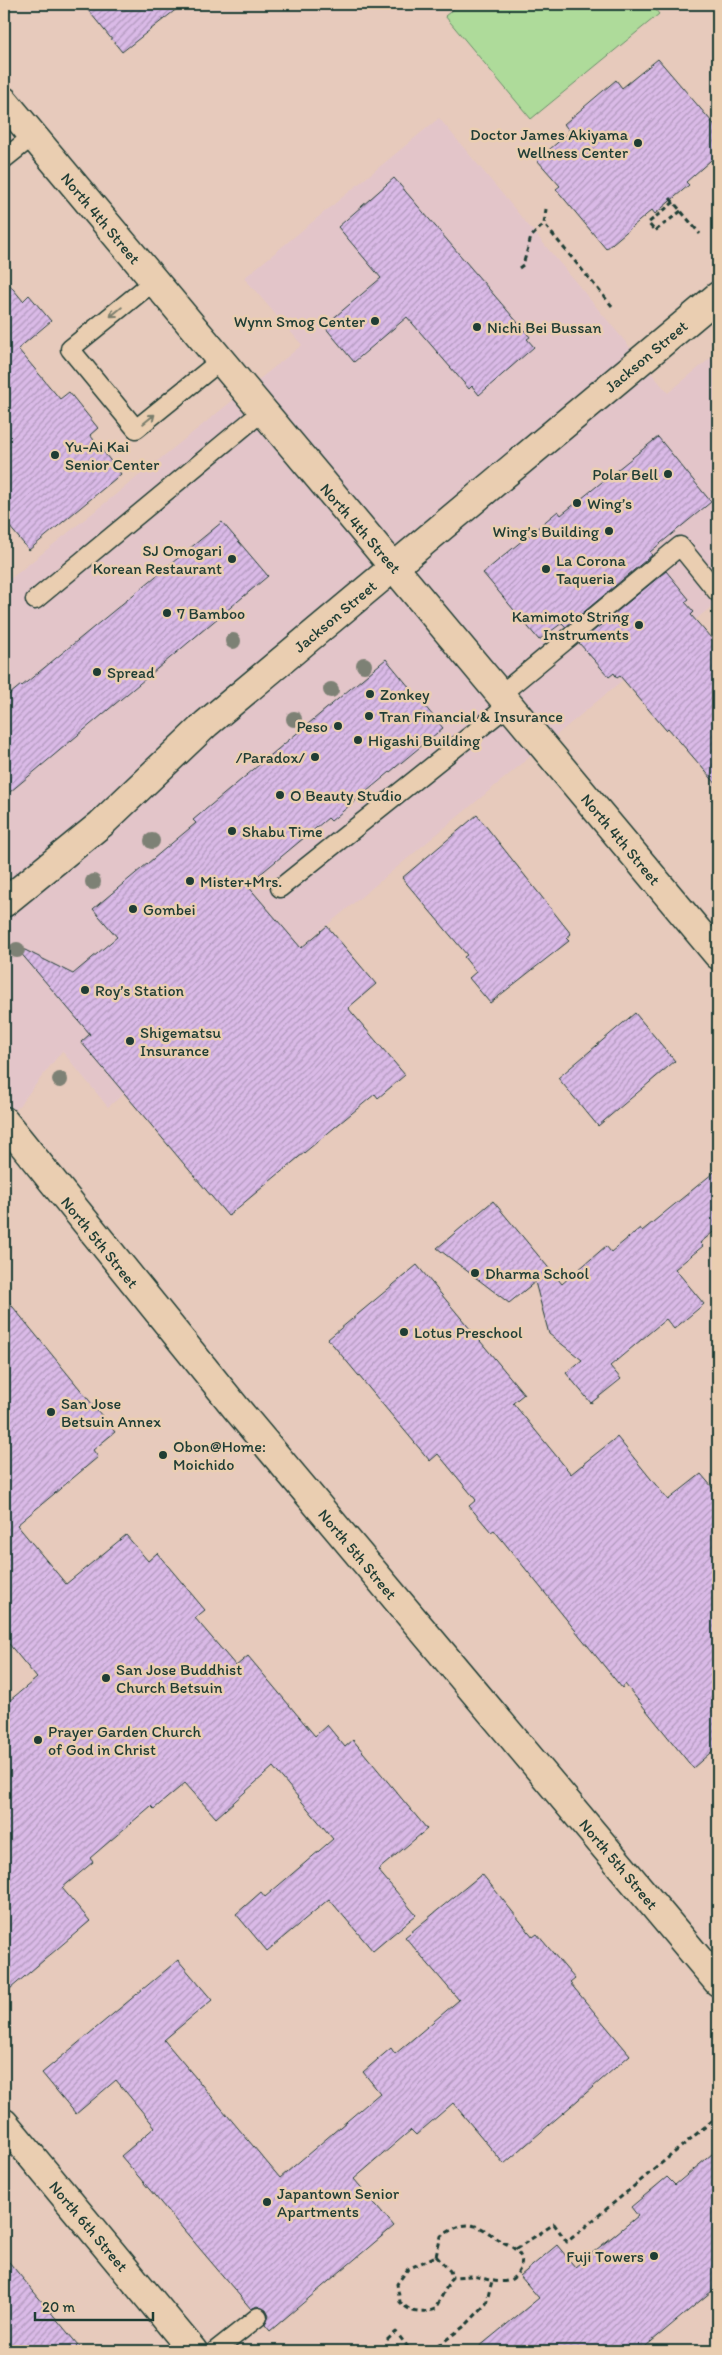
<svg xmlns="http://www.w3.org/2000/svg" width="722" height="2355" font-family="Itim,sans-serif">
  <defs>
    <pattern id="building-hatch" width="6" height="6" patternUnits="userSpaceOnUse" patternTransform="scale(1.25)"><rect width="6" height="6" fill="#dabae7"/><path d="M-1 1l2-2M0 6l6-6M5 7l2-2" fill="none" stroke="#b098bc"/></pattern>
  </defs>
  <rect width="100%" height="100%" fill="#e7cabc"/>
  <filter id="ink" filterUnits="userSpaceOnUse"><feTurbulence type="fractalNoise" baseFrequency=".02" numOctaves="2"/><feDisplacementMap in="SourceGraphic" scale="10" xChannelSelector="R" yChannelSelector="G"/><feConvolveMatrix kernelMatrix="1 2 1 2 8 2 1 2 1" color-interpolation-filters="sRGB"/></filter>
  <g filter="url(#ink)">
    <!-- built -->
    <polygon fill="#e3c5c9" points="439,118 668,393 718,352 718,601 108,1107 62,1051 4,1125 4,584 302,345 244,278"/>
    <!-- grass -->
    <polygon fill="#aedb9a" stroke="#668c67" points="460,4 651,4 659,14 531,119 445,16"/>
    <!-- building -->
    <g fill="url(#building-hatch)" stroke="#1f3d34">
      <polygon points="83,4 183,4 122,52"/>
      <polygon points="658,59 718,129 718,154 686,182 689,185 655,214 652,210 606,249 556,189 560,186 537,160 570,132 564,124 616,80 622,88"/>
      <polygon points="394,178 530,337 527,339 534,347 479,395 472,386 469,389 407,317 354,362 324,326 381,278 338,227"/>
      <polygon points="4,278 23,301 29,295 51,321 18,349 60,399 69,392 98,428 90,435 121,474 29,550 4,520"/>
      <polygon points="658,437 711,502 650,552 652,555 566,627 562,623 539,640 483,573 558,511 561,515"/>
      <polygon points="222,522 268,576 4,797 4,699 21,685 22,686"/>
      <polygon points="666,571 689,599 685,602 694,612 691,615 718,646 718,786 668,728 666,730 620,676 617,678 614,673 609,677 579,643"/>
      <polygon points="386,659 443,728 331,821 328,818 247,885 301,948 327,926 376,984 348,1008 405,1075 378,1098 375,1094 228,1216 81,1042 90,1034 13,944 73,974 117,937 93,909 196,823 193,820"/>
      <polygon points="477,815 571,934 566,938 569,941 490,1003 469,978 476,972 464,957 467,955 402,878"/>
      <polygon points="635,1013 675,1061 598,1126 558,1078"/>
      <polygon points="718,1169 718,1228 700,1243 703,1246 675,1269 704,1304 674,1329 666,1319 610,1366 621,1379 591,1403 566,1373 582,1360 549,1334 535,1282 509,1303 437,1248 493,1201 562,1284 606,1246 611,1252 640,1228 642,1231"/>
      <polygon points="417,1265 524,1394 513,1403 571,1474 582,1465 584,1467 583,1464 617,1437 668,1500 701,1474 718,1494 718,1746 693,1768 625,1684 622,1688 494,1530 491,1532 469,1506 476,1500 438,1454 430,1461 328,1339"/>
      <polygon points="4,1296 115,1432 93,1450 98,1457 17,1525 66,1584 126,1535 148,1561 157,1553 205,1610 195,1618 236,1666 248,1656 315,1736 327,1725 345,1747 353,1740 427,1829 378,1870 416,1915 373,1951 329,1899 267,1951 236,1914 261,1892 265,1897 333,1839 273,1767 216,1818 185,1783 154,1809 151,1806 90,1858 93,1862 62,1888 90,1921 4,1994 4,1705 37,1678 4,1638"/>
      <polygon points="482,1874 533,1937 537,1934 575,1979 570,1983 630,2055 504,2164 453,2103 416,2135 411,2130 354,2179 394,2226 270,2331 265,2325 269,2316 266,2310 257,2306 251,2309 121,2156 155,2127 116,2080 76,2114 42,2073 178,1960 212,2000 164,2040 280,2178 380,2093 363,2072 391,2048 395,2054 459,2000 405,1937"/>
      <polygon points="718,2149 718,2286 640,2351 474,2351 539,2298 520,2276 557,2245 575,2267 638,2216 631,2207 667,2177 675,2185"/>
      <polygon points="4,2256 83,2351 4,2351"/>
    </g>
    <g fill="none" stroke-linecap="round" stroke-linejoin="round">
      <defs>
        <g id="service">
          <polyline points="4,159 33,136"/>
          <polyline points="154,281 70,349 136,429 220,361"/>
          <polyline points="35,600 263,411"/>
          <polyline points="501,694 680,546 718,593"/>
          <polyline points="280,888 510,704"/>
          <polyline points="215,2351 258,2317"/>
        </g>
        <g id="minor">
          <polyline points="4,1121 236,1408 718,1982"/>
          <polyline points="4,2123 193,2351"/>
        </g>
        <polyline id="tertiary" points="4,903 101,824 206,724 718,296"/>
        <path id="secondary" d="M4 101C242 386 481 670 718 955"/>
      </defs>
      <!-- service casing -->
      <use href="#service" stroke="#1f3d34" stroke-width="21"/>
      <!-- minor casing -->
      <use href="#minor" stroke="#1f3d34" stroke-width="31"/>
      <!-- tertiary casing -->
      <use href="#tertiary" stroke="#1f3d34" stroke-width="31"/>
      <!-- secondary casing -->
      <use href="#secondary" stroke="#1f3d34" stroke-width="31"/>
      <!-- path -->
      <g stroke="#1f3d34" stroke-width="3" stroke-dasharray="5 4" stroke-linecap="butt">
        <polyline points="670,198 700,234"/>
        <polyline points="674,202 648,223 655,231 681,211"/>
        <polyline points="546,209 544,224 612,306"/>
        <polyline points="519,268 523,265 531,237 544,224"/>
        <polyline points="516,2249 554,2224 567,2242 718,2116"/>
        <path d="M436 2256 441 2236C449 2231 460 2224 470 2225 481 2226 489 2233 497 2239 509 2245 527 2252 520 2269 518 2273 514 2278 510 2280 497 2285 484 2277 471 2276 465 2276 458 2277 452 2277"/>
        <path d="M436 2256 450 2271 452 2277 435 2309C420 2315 412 2313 400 2302L397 2284 408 2269Z"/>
        <polyline points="387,2340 396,2332 411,2351"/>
        <polyline points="431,2351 466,2325 486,2304 492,2281"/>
      </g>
      <!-- service -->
      <use href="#service" stroke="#eaceb1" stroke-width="18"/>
      <!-- minor -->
      <use href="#minor" stroke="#eaceb1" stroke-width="28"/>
      <!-- tertiary -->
      <use href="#tertiary" stroke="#eaceb1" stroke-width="28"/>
      <!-- secondary -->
      <use href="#secondary" stroke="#eaceb1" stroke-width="28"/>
    </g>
    <!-- trees -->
    <g fill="#7d8174">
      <circle cx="233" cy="641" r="8"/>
      <circle cx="364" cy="665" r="8"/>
      <circle cx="331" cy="690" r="8"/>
      <circle cx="294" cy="719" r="8"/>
      <circle cx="152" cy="841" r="8"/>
      <circle cx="93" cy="882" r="8"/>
      <circle cx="17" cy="950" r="8"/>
      <circle cx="60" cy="1080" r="8"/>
    </g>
    <!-- one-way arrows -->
    <defs><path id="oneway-shaft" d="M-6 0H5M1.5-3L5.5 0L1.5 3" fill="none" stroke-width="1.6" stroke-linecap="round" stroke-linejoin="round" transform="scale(1.25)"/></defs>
    <g stroke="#7a7e6c">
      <use href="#oneway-shaft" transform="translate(116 312) rotate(141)"/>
      <use href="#oneway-shaft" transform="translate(149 419) rotate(-39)"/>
    </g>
  </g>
  <!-- markers -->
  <g fill="#1f3d34" stroke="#eaceb1" stroke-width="2">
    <circle cx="638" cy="143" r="5"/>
    <circle cx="375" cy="321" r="5"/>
    <circle cx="477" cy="327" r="5"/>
    <circle cx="55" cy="455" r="5"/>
    <circle cx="668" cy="474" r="5"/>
    <circle cx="577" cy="503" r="5"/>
    <circle cx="609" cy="531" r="5"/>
    <circle cx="232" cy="559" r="5"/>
    <circle cx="546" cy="569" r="5"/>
    <circle cx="167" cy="613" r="5"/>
    <circle cx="639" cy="625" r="5"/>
    <circle cx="97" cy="672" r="5"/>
    <circle cx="370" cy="694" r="5"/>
    <circle cx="369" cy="716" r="5"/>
    <circle cx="338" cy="726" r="5"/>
    <circle cx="358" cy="740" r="5"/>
    <circle cx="315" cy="757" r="5"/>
    <circle cx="280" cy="795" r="5"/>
    <circle cx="232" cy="831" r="5"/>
    <circle cx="190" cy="881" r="5"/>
    <circle cx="133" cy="909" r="5"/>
    <circle cx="85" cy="990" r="5"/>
    <circle cx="130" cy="1041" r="5"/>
    <circle cx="475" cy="1273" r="5"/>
    <circle cx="404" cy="1332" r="5"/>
    <circle cx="51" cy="1412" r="5"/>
    <circle cx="163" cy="1455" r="5"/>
    <circle cx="106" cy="1678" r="5"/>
    <circle cx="38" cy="1740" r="5"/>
    <circle cx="267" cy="2202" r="5"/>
    <circle cx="654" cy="2256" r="5"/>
  </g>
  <g text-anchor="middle" stroke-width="5" stroke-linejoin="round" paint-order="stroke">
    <!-- poi labels -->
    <g font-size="16" fill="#1f3d34" stroke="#eaceb1" text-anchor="start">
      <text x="628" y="140" text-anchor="end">Doctor James Akiyama<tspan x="628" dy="18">Wellness Center</tspan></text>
      <text x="365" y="327" text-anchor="end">Wynn Smog Center</text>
      <text x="487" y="333">Nichi Bei Bussan</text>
      <text x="65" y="452">Yu-Ai Kai<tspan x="65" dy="18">Senior Center</tspan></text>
      <text x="658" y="480" text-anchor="end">Polar Bell</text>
      <text x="587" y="509">Wing’s</text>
      <text x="599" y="537" text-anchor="end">Wing’s Building</text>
      <text x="222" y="556" text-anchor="end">SJ Omogari<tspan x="222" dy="18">Korean Restaurant</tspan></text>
      <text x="556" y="566">La Corona<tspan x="556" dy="18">Taqueria</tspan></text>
      <text x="177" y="619">7 Bamboo</text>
      <text x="629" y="622" text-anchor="end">Kamimoto String<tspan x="629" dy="18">Instruments</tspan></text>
      <text x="107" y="678">Spread</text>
      <text x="380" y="700">Zonkey</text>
      <text x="379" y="722">Tran Financial &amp; Insurance</text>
      <text x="328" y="732" text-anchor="end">Peso</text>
      <text x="368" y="746">Higashi Building</text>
      <text x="305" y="763" text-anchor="end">/Paradox/</text>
      <text x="290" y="801">O Beauty Studio</text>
      <text x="242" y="837">Shabu Time</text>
      <text x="200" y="887">Mister+Mrs.</text>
      <text x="143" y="915">Gombei</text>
      <text x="95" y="996">Roy’s Station</text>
      <text x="140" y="1038">Shigematsu<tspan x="140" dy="18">Insurance</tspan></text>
      <text x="485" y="1279">Dharma School</text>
      <text x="414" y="1338">Lotus Preschool</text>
      <text x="61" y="1409">San Jose<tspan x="61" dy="18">Betsuin Annex</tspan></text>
      <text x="173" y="1452">Obon@Home:<tspan x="173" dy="18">Moichido</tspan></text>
      <text x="116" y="1675">San Jose Buddhist<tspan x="116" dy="18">Church Betsuin</tspan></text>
      <text x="48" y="1737">Prayer Garden Church<tspan x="48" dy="18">of God in Christ</tspan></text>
      <text x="277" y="2199">Japantown Senior<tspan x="277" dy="18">Apartments</tspan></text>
      <text x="644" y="2262" text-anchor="end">Fuji Towers</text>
    </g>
    <!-- street labels -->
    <g font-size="16" fill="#1f3d34" stroke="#eaceb1">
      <text transform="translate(101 218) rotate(50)" y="6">North 4th Street</text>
      <text transform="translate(646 356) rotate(-40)" y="6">Jackson Street</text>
      <text transform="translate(361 528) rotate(49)" y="6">North 4th Street</text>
      <text transform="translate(335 616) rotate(-40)" y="6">Jackson Street</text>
      <text transform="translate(621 839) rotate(50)" y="6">North 4th Street</text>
      <text transform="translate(100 1242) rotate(51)" y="6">North 5th Street</text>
      <text transform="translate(358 1554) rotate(50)" y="6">North 5th Street</text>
      <text transform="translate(619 1864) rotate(50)" y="6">North 5th Street</text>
      <text transform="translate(89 2226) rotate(50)" y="6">North 6th Street</text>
    </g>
  </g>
  <!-- margin -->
  <rect width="722" height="2355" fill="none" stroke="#eaceb1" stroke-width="20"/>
  <rect x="10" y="10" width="702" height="2335" fill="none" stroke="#1f3d34" stroke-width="2" filter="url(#ink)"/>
  <!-- scale -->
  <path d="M35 2312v8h118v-8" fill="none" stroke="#1f3d34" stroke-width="2.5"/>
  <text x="42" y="2312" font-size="15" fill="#1f3d34" stroke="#eaceb1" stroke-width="4" paint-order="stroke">20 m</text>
</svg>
